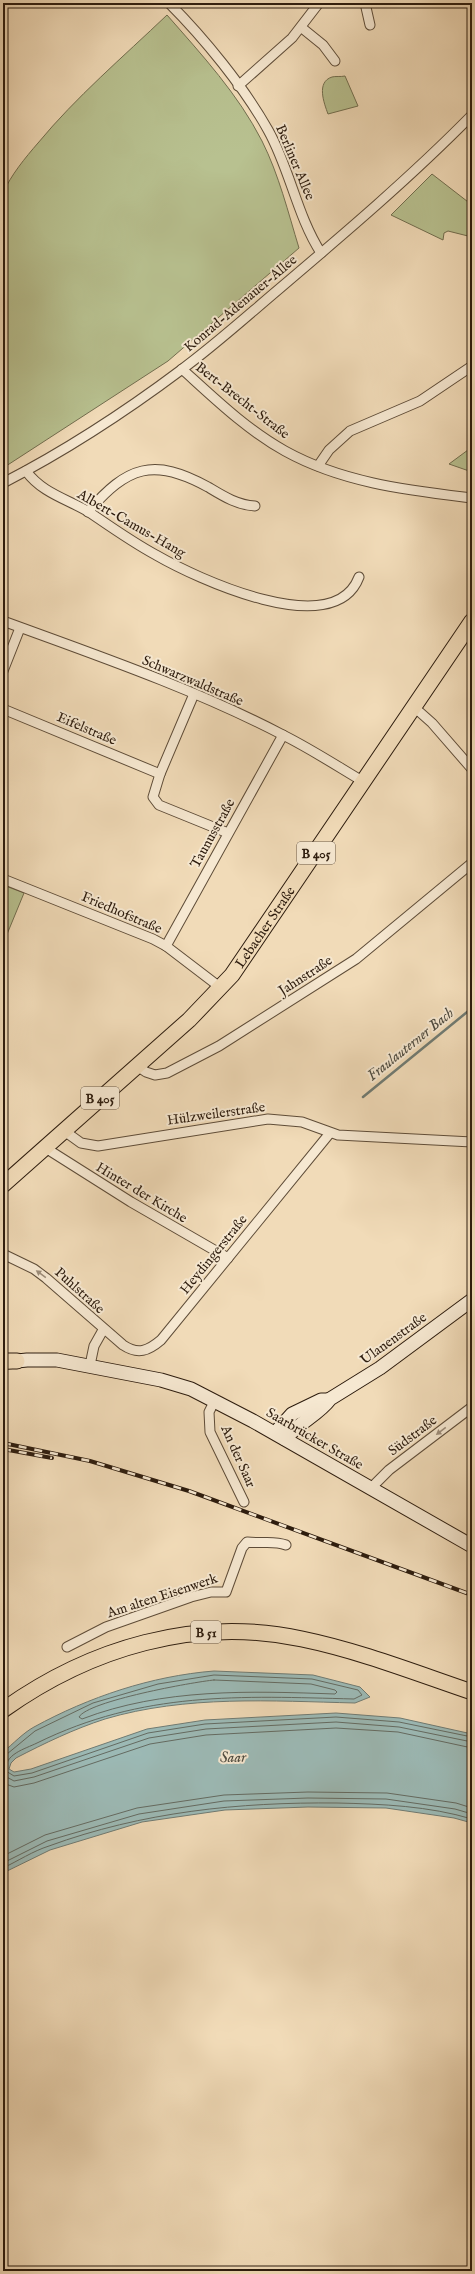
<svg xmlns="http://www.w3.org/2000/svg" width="475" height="2274" font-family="'IM FELL English',serif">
  <rect width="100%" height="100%" fill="#f1dbb8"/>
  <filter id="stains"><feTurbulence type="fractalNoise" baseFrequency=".005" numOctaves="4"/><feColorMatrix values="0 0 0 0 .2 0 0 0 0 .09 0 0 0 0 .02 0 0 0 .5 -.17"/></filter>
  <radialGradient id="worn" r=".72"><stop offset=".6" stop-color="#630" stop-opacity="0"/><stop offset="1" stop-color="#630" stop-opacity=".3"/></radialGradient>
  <!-- green -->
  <g fill="#b8c190" stroke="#726e4f">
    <path d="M167 15C202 55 238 94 262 141 279 175 288 212 299 248L168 361 3 468V193C11 175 25 158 38 143 76 97 123 57 167 15Z"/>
    <path d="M345 76 358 106 328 114C324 103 316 82 332 77 335 76 341 77 345 76Z"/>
    <polygon points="432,174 472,205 472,237 448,231 444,233 443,240 391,215"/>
    <polygon points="472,447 472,472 449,464"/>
    <polygon points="3,885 24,893 3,944"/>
  </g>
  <!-- water -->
  <path fill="#9cbab6" stroke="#707b73" d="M214 1671 313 1675 360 1687 370 1697 355 1703C272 1701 186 1695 105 1719 74 1729 45 1743 16 1758L11 1763 9 1769 14 1772 31 1769 147 1729 205 1720 336 1713 400 1718 472 1734V1823L454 1818 386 1808 308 1807 225 1810 142 1822 50 1850 3 1873V1752C13 1744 23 1733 34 1727 89 1697 151 1676 214 1671Z"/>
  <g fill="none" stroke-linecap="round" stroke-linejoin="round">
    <!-- shore -->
    <g stroke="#646b62" stroke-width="1">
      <path d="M214 1680 311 1684 335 1690 337 1692 335 1694C250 1691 163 1688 82 1719L79 1717C88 1701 193 1682 214 1680Z"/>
      <path d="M3 1755 7 1754 35 1731 93 1703 158 1684 214 1675 312 1679 358 1690 362 1695 354 1699C240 1696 143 1691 37 1743 25 1749 4 1754 6 1771L14 1776 32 1773 148 1733 205 1724 336 1717 399 1722 472 1737"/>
      <polyline points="3,1775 14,1781 34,1777 149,1738 206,1729 336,1722 399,1727 472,1742"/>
      <polyline points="3,1783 14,1787 34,1783 150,1744 206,1735 336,1728 398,1732 472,1748"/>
      <polyline points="3,1856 45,1835 137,1808 224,1795 308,1792 387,1793 456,1803 472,1808"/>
      <polyline points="3,1863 47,1841 139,1814 224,1801 308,1798 386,1799 455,1809 472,1814"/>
      <path d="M3 1868C18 1861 33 1851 49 1846 142 1812 239 1802 337 1803 382 1804 429 1806 472 1819"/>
    </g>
    <!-- stream -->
    <polyline stroke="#707b73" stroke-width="2.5" points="363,1097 472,1008"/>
    <defs>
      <g id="street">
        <path d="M169 3C204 38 244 87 268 130 290 169 297 216 321 253"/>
        <polyline points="365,3 370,25"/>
        <polyline points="302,28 323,45 335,61"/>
        <polyline points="238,86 292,38 319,3"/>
        <path d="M182 369C214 398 247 430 285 451 343 483 407 490 472 498"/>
        <polyline points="318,466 329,450 350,431 420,401 472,366"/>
        <path d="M26 471C42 493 67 499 89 512 111 527 132 542 156 555 196 578 334 643 359 577"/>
        <path d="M3 483C65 451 125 412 181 370 215 345 247 316 279 289 345 233 411 177 472 115"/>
        <path d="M88 512C127 466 154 457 208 487 223 496 237 505 255 506"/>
        <path d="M3 621C96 655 195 689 283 735 311 749 337 766 364 782"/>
        <polyline points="3,671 20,628"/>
        <polyline points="194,694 160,774 153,797 159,805 228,833"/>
        <polyline points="414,707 432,723 472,769"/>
        <polyline points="3,709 160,774"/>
        <polyline points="3,879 153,939 166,946 221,988"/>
        <polyline points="166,946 283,735"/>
        <polyline points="137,1066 146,1072 155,1075 167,1073 219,1046 356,959 472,863"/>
        <polyline points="63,1130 81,1143 98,1146 268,1119 302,1122 338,1135 472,1142"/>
        <polyline points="44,1147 131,1202 228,1258"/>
        <path d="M3 1254 34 1269 46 1278 123 1345C138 1355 148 1351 161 1340L330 1133"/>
        <polyline points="90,1365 94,1346 103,1330"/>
        <polyline points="215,1400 209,1412 210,1432 244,1502"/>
        <polyline points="371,1488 389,1470 472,1407"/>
        <path d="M67 1647 106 1627 191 1597 211 1592H226L242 1548 247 1542C261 1544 273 1540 286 1545"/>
      </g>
      <g id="secondary">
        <polyline points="7,1362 27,1360 57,1360 161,1380 191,1389 253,1421 472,1546"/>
        <polyline points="275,1433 292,1414 321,1400 327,1400"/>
        <path d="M285 1439C299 1422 318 1415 330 1399L380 1368 472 1300"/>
      </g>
      <g id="primary">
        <path id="s1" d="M3 1185 189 1020 232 975 472 621"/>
        <polyline points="3,1361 17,1361"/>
        <path d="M3 1710C90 1648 195 1616 302 1639 360 1651 416 1673 472 1692"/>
      </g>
    </defs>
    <!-- street casing -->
    <use href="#street" stroke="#5e4c38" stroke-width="11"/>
    <!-- secondary casing -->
    <use href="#secondary" stroke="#2d1c0e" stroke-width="15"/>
    <!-- primary casing -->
    <use href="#primary" stroke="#2d1c0e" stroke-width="17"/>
    <!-- street -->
    <use href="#street" stroke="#f6e8d1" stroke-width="9"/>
    <!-- secondary -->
    <use href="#secondary" stroke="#f6e8d1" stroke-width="13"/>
    <!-- primary -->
    <use href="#primary" stroke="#f1dbb8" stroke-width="15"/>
    <defs>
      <g id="rail">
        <polyline points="3,1443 90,1461 189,1491 472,1595"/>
        <polyline points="3,1449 52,1458"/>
      </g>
    </defs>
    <!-- rail casing -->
    <use href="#rail" stroke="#2d1c0e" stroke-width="4"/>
    <!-- rail -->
    <use href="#rail" stroke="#f6e8d1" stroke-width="2.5" stroke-dasharray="8" stroke-linecap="butt"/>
  </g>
  <!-- one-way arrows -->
  <defs><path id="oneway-solid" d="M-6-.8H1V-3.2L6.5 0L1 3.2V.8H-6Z"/></defs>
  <g fill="#9c8c79">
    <use href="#oneway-solid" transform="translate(41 1274) rotate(-144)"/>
    <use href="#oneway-solid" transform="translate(441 1431) rotate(143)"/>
  </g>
  <g text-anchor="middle" stroke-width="4" stroke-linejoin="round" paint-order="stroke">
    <!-- shield labels -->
    <g fill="#f6e8d1" stroke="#695948" stroke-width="1">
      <rect x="297" y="842" width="38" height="22" rx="3"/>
      <rect x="81" y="1087" width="38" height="22" rx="3"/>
      <rect x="191" y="1621" width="30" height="22" rx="3"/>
    </g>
    <g font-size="13" font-weight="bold" fill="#2d1c0e">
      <text x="316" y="858">B 405</text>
      <text x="100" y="1103">B 405</text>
      <text x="206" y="1637">B 51</text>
    </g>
    <!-- street labels -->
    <g font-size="14" fill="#2d1c0e" stroke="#f6e8d1">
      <text transform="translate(296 162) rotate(67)" y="5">Berliner Allee</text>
      <text transform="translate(240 303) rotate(-40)" y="5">Konrad-Adenauer-Allee</text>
      <text transform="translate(243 400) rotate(38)" y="5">Bert-Brecht-Straße</text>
      <text transform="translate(132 523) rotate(30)" y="5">Albert-Camus-Hang</text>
      <text transform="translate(193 680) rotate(23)" y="5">Schwarzwaldstraße</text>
      <text transform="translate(87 728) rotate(23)" y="5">Eifelstraße</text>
      <text transform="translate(212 833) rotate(-61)" y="5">Taunusstraße</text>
      <text transform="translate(122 912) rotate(23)" y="5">Friedhofstraße</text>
      <text dy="5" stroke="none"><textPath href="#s1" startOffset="369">Lebacher Straße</textPath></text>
      <text transform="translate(305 975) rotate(-33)" y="5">Jahnstraße</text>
      <text transform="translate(216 1113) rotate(-8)" y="5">Hülzweilerstraße</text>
      <text transform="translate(142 1192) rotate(31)" y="5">Hinter der Kirche</text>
      <text transform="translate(213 1254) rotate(-51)" y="5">Heydingerstraße</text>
      <text transform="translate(80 1290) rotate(42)" y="5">Puhlstraße</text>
      <text transform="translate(393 1338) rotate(-36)" y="5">Ulanenstraße</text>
      <text transform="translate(412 1435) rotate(-37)" y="5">Südstraße</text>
      <text transform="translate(315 1438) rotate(30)" y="5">Saarbrücker Straße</text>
      <text transform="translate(239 1456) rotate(66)" y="5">An der Saar</text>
      <text transform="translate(162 1595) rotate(-18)" y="5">Am alten Eisenwerk</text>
    </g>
    <!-- water labels -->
    <g font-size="15" font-style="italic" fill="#4e4b40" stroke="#f6e8d1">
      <text transform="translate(410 1044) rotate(-39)" y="5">Fraulauterner Bach</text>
      <text transform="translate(233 1757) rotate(-1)" y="5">Saar</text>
    </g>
  </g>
  <!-- margin -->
  <rect width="475" height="2274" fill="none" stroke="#f1dbb8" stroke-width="16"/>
  <rect x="4" y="4" width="467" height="2266" fill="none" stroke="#2d1c0e" stroke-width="2"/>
  <rect x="8" y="8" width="459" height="2258" fill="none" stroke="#2d1c0e"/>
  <rect width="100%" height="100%" filter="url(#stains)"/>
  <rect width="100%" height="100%" fill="url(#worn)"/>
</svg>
